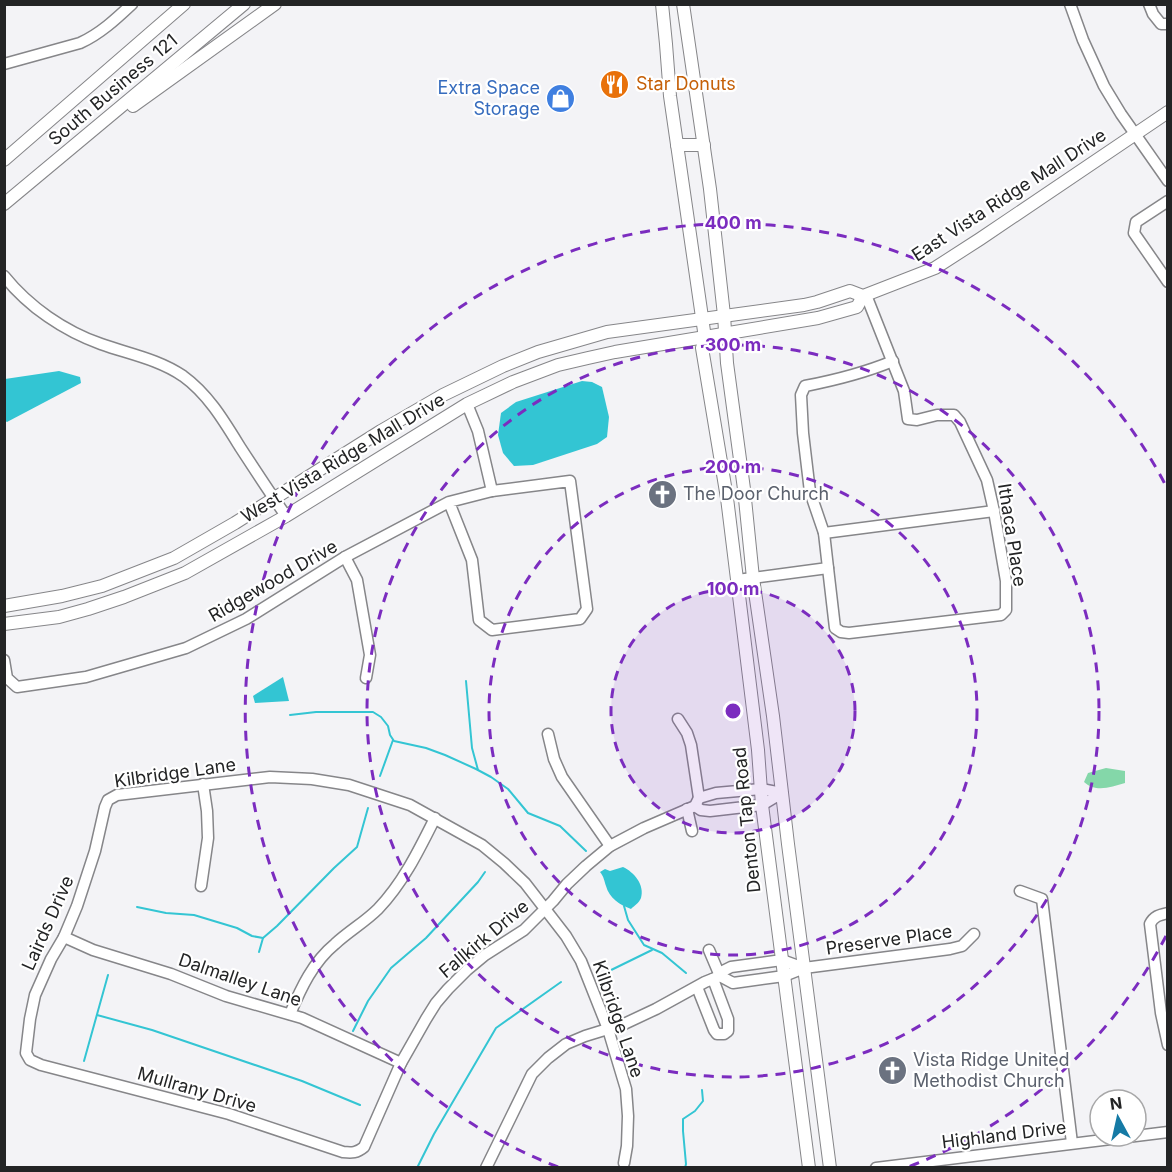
<svg xmlns="http://www.w3.org/2000/svg" width="1172" height="1172" font-family="Inter,sans-serif">
  <rect width="100%" height="100%" fill="#f3f3f6"/>
  <!-- green -->
  <path fill="#84d7a9" d="M1106 768 1125 771V783C1111 787 1096 793 1084 782L1088 773Z"/>
  <!-- water -->
  <g fill="#33c5d3">
    <polygon points="59,371 80,377 81,383 7,422 5,421 5,379"/>
    <polygon points="582,381 592,382 602,387 609,417 607,437 597,444 533,465 514,466 503,453 498,435 501,413 516,402"/>
    <polygon points="283,677 289,701 255,703 253,696"/>
    <path d="M623 867C634 872 645 885 641 898 639 903 634 906 631 909 620 905 609 898 606 886 604 880 604 877 600 872L605 869 610 871Z"/>
  </g>
  <g fill="none" stroke-linecap="round" stroke-linejoin="round">
    <!-- stream -->
    <g stroke="#33c5d3" stroke-width="2">
      <polyline points="466,681 472,748 478,770"/>
      <polyline points="290,715 316,712 373,712 381,717 388,726 390,735 394,741 426,748 445,755 476,769 491,777 508,789 528,813 560,826 586,851"/>
      <polyline points="380,776 393,740"/>
      <polyline points="624,906 628,920 644,945 662,953 686,973"/>
      <polyline points="137,907 166,913 194,915 237,928 252,936 263,938"/>
      <polyline points="259,952 263,938 277,926 334,868 357,847 368,808"/>
      <polyline points="603,974 652,950"/>
      <polyline points="97,1015 152,1030 302,1081 360,1105"/>
      <polyline points="353,1031 368,1001 391,968 426,938 478,882 485,872"/>
      <polyline points="84,1061 108,975"/>
      <polyline points="417,1168 434,1134 496,1028 561,982"/>
      <polyline points="685,1168 686,1164 683,1131 683,1119 695,1111 703,1101 702,1090"/>
    </g>
    <defs>
      <g id="minor">
        <polyline points="1070,4 1083,40 1104,86 1121,114 1168,181"/>
        <polyline points="1149,4 1153,14 1161,24 1168,24"/>
        <path d="M4 64 80 43C100 34 116 19 132 4"/>
        <polyline points="1168,201 1136,222 1134,233 1168,282"/>
        <path d="M4 276C29 307 64 331 101 344 129 354 158 359 183 376 208 394 224 421 240 447 255 470 270 493 286 516"/>
        <polyline points="467,404 478,431 492,491"/>
        <polyline points="824,533 994,511"/>
        <polyline points="345,557 357,580 370,655 366,678"/>
        <polyline points="828,568 835,628 841,632 849,633 1001,615 1006,610 1006,581 994,511 987,480 960,422 954,415 937,415 917,420 908,419 904,391 866,295"/>
        <path d="M737 580 828 568 824 533 810 492 803 433 801 395 805 386C836 380 864 373 893 361"/>
        <polyline points="4,660 7,678 17,687 86,677 186,648 246,619 345,557 449,502 492,491 570,481 587,609 580,619 492,630 479,620 472,560 449,502"/>
        <polyline points="678,719 687,733 691,745 699,798"/>
        <polyline points="548,734 554,759 562,777 610,846"/>
        <polyline points="695,806 701,810 710,811 762,805 782,793"/>
        <polyline points="687,809 692,831"/>
        <polyline points="201,886 208,838 207,811 203,784"/>
        <polyline points="1020,891 1042,899 1072,1143"/>
        <path d="M1168 913C1159 915 1154 916 1150 924L1161 1013 1168 1045"/>
        <polyline points="64,937 93,950 171,974 226,996 302,1018 401,1063"/>
        <polyline points="709,950 720,976 733,983 784,976 804,968 950,949 962,946 974,934"/>
        <polyline points="697,987 714,1030 717,1034 724,1034 728,1031 728,1019 713,979"/>
        <path d="M290 1014C301 988 313 962 335 944 349 931 365 922 378 909 403 883 419 850 435 818"/>
        <path d="M624 1163 627 1146 628 1116 626 1089 608 1029 581 961 566 936 525 883 504 863 482 845 410 805 349 785 312 779 270 777 117 795 108 800 105 807 95 851 77 906 64 937 51 959 35 995 30 1019 26 1053 30 1060 41 1065 229 1114 343 1152C352 1153 357 1153 364 1147L401 1063 426 1019 436 1003 448 989 467 970 485 955 524 930 553 901 567 884 586 866 610 846 644 828 695 806 699 798 716 793 761 789 782 793"/>
        <polyline points="486,1168 532,1074 548,1058 566,1044 585,1036 624,1024 656,1009 705,982 720,976 723,971 731,967 782,960 804,968"/>
        <polyline points="876,1168 1168,1132"/>
      </g>
      <g id="major">
        <polyline points="662,4 666,44 670,96 705,338 702,348 727,498 758,750 762,805 809,1168"/>
        <polyline points="683,4 710,189 724,315 727,363 744,489 753,578 773,716 788,844 830,1168"/>
        <polyline points="133,106 275,4"/>
        <polyline points="677,145 704,145"/>
        <polyline points="4,160 184,4"/>
        <polyline points="4,204 244,4"/>
        <polyline points="4,606 62,596 102,586 174,558 235,523 381,431 443,395 503,366 538,352 607,332 804,305 817,302 850,291 863,296 935,268 980,239 1168,112"/>
        <polyline points="4,624 59,617 88,609 124,597 185,573 286,516 467,404 513,382 558,365 588,358 615,352 818,318 857,307 863,296"/>
      </g>
    </defs>
    <!-- minor casing -->
    <use href="#minor" stroke="#868689" stroke-width="13"/>
    <!-- major casing -->
    <use href="#major" stroke="#868689" stroke-width="14"/>
    <!-- minor -->
    <use href="#minor" stroke="#fff" stroke-width="10"/>
    <!-- major -->
    <use href="#major" stroke="#fff" stroke-width="12"/>
  </g>
  <!-- distance rings -->
  <circle cx="733" cy="711" r="122" fill="#7b2cbf" fill-opacity=".12"/>
  <g fill="none" stroke="#7b2cbf" stroke-width="3" stroke-dasharray="10 8">
    <circle cx="733" cy="711" r="122"/>
    <circle cx="733" cy="711" r="244"/>
    <circle cx="733" cy="711" r="366"/>
    <path d="M1166 936A488 488 0 0 1 908 1167M558 1167A488 488 0 1 1 1166 486"/>
  </g>
  <!-- icons -->
  <defs>
    <symbol id="restaurant-disc" viewBox="-11 -11 22 22"><circle r="9.5" fill="#e8710a" stroke="#fff"/><path d="M-5-6h1v4h1v-4h1v4h1v-4h1v5L-1.5 .5V6h-2V.5L-5-1ZM5-6V6H3V1.5H1.5Q1.5-4 5-6Z" fill="#fff"/></symbol>
    <symbol id="shop-disc" viewBox="-11 -11 22 22"><circle r="9.5" fill="#3f7fe0" stroke="#fff"/><path d="M-5-2.5h2.3a2.7 3.5 0 0 1 5.4 0H5L5.5 6h-11ZM-1.5-2.5h3a1.5 2.3 0 0 0-3 0Z" fill="#fff"/></symbol>
    <symbol id="church-disc" viewBox="-11 -11 22 22"><circle r="9.5" fill="#6b7280" stroke="#fff"/><path d="M-1.2-6h2.4v3.5h3.3v2.4h-3.3V6h-2.4V-.1h-3.3v-2.4h3.3Z" fill="#fff"/></symbol>
  </defs>
  <g fill-rule="evenodd">
    <use href="#restaurant-disc" x="598" y="68" width="33" height="33"/>
    <use href="#shop-disc" x="544" y="82" width="33" height="33"/>
    <use href="#church-disc" x="646" y="478" width="33" height="33"/>
    <use href="#church-disc" x="876" y="1054" width="33" height="33"/>
  </g>
  <g text-anchor="middle" stroke-width="4.5" stroke-linejoin="round" paint-order="stroke">
    <!-- food labels -->
    <g font-size="18" fill="#c56008" stroke="#fff" text-anchor="start">
      <text x="636" y="90">Star Donuts</text>
    </g>
    <!-- shop labels -->
    <g font-size="18" fill="#366cbe" stroke="#fff" text-anchor="end">
      <text x="540" y="94">Extra Space<tspan x="540" dy="21">Storage</tspan></text>
    </g>
    <!-- street labels -->
    <g font-size="18" fill="#232425" stroke="#fff">
      <text transform="translate(113 90) rotate(-40)" y="6">South Business 121</text>
      <text transform="translate(1009 195) rotate(-33)" y="6">East Vista Ridge Mall Drive</text>
      <text transform="translate(343 458) rotate(-31)" y="6">West Vista Ridge Mall Drive</text>
      <text transform="translate(1012 535) rotate(81)" y="6">Ithaca Place</text>
      <text transform="translate(273 581) rotate(-30)" y="6">Ridgewood Drive</text>
      <text transform="translate(175 773) rotate(-8)" y="6">Kilbridge Lane</text>
      <text transform="translate(747 820) rotate(-96)" y="6">Denton Tap Road</text>
      <text transform="translate(48 923) rotate(-66)" y="6">Lairds Drive</text>
      <text transform="translate(484 939) rotate(-40)" y="6">Fallkirk Drive</text>
      <text transform="translate(889 940) rotate(-8)" y="6">Preserve Place</text>
      <text transform="translate(240 980) rotate(19)" y="6">Dalmalley Lane</text>
      <text transform="translate(618 1019) rotate(71)" y="6">Kilbridge Lane</text>
      <text transform="translate(197 1090) rotate(16)" y="6">Mullrany Drive</text>
      <text transform="translate(1004 1135) rotate(-7)" y="6">Highland Drive</text>
    </g>
    <!-- worship labels -->
    <g font-size="18" fill="#5b616d" stroke="#fff" text-anchor="start">
      <text x="683" y="500">The Door Church</text>
      <text x="913" y="1066">Vista Ridge United<tspan x="913" dy="21">Methodist Church</tspan></text>
    </g>
  </g>
  <circle cx="733" cy="711" r="9" fill="#7b2cbf" stroke="#fff" stroke-width="3"/>
  <g font-size="18" text-anchor="middle" font-weight="bold" fill="#7b2cbf" stroke="#fff" stroke-width="4.5" stroke-linejoin="round" paint-order="stroke">
    <text x="733" y="229">400 m</text>
    <text x="733" y="351">300 m</text>
    <text x="733" y="473">200 m</text>
    <text x="733" y="595">100 m</text>
  </g>
  <!-- border -->
  <rect width="1172" height="1172" fill="none" stroke="#232425" stroke-width="12"/>
  <!-- north arrow -->
  <g transform="translate(1118 1118) rotate(352)"><circle r="28" fill="#ffffff" stroke="#a7a7a8" stroke-width="1.5"/>
  <path d="M0-4.5L10 22L0 15L-10 22Z" fill="#157aa5"/>
  <text y="-9" font-size="16" font-weight="bold" text-anchor="middle" fill="#232425">N</text>
  </g>
</svg>
